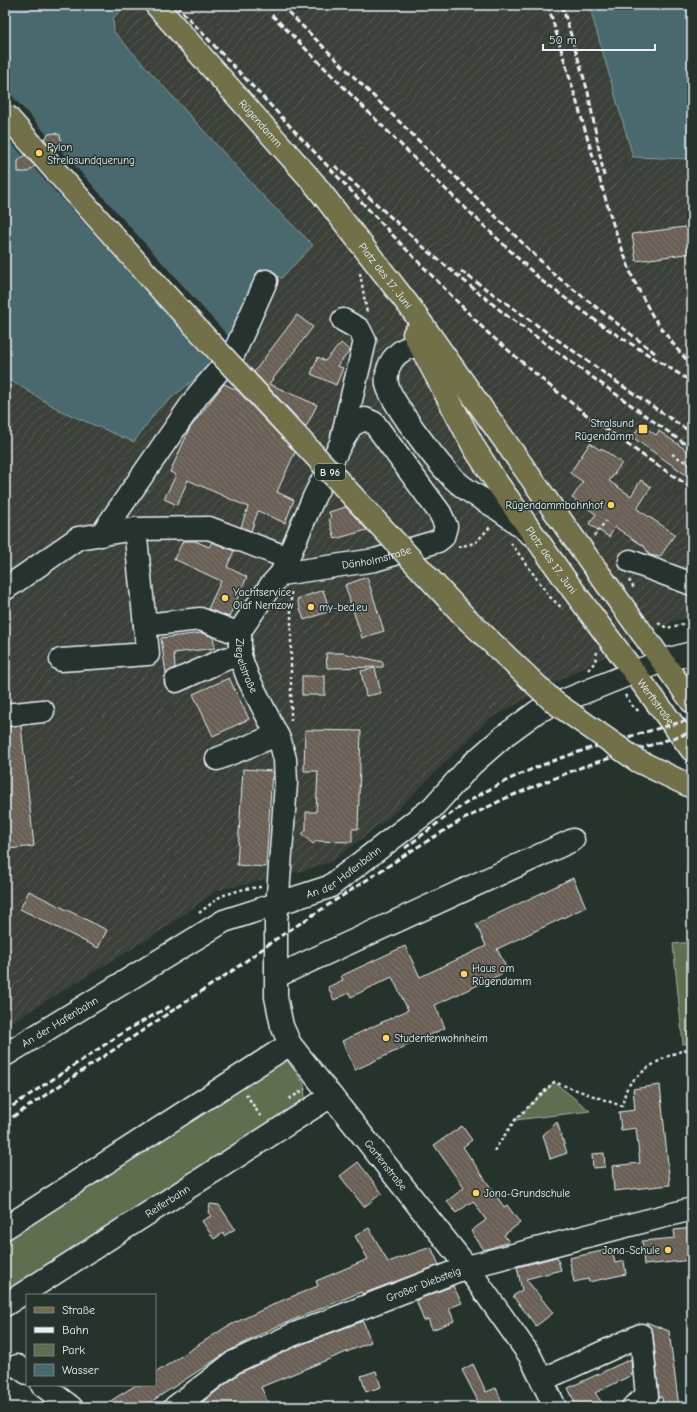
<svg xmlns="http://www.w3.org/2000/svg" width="697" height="1412" font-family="'Comic Neue',sans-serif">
  <defs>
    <pattern id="industrial-furrows" width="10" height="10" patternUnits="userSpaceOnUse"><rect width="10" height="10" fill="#3a4039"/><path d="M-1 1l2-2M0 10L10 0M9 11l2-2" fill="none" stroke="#565c56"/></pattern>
    <pattern id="building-back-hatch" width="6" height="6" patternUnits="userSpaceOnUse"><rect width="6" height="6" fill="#695e55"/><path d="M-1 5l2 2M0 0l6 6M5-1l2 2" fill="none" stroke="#7e766e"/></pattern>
  </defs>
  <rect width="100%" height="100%" fill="#26332d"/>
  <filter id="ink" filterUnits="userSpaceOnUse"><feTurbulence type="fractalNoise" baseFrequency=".025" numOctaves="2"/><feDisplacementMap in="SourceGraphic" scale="8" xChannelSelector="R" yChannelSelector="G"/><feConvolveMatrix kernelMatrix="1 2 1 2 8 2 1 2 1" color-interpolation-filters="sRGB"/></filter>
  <g filter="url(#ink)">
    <!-- industrial -->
    <polygon fill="url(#industrial-furrows)" points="127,5 589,5 633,157 692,159 692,617 676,620 579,670 488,720 392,815 333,861 310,869 216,891 161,931 5,1026 5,377 61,411 134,442 157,410 203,372 242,317 262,269 312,245 264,197 114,32 113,18"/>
    <!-- green -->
    <g fill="#5f6e50" stroke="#a4b0a4">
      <polygon points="692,942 692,1043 683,1044 673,944"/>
      <polygon points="284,1056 304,1084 305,1098 5,1293 5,1232"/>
      <polygon points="554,1082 590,1111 515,1120"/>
    </g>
    <!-- water -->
    <g fill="#48696e" stroke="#889fa5">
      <polygon points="5,5 127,5 113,18 114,32 264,197 313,245 281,278 262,269 242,317 203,372 157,410 134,442 61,411 5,377"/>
      <polygon points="589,5 692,5 692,159 633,157"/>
    </g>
    <!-- pier -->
    <polygon fill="#26332d" points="5,88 230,338 212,364 5,136"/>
    <!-- building -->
    <g fill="url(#building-back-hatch)" stroke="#e8f1f8">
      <polygon points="55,133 60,135 61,140 59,145 54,150 44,139 49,134"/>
      <polygon points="25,155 35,166 28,172 18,172 18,161"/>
      <polygon points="692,226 692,253 636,261 632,234"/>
      <polygon points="297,315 313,327 269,384 317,405 306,427 254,372"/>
      <polygon points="341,343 350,351 337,366 343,368 336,385 311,374 318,357 325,361"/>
      <polygon points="224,384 237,390 295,452 277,492 294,500 285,523 258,511 251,531 241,527 248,507 188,480 177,505 164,499 176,475 170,472 190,428"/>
      <polygon points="641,425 656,435 659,431 692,454 692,479 632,437"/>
      <polygon points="590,443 600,450 601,448 622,463 609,481 631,496 641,480 651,487 637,509 675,534 660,557 649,555 645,547 615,527 609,537 589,524 596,514 572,498 583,482 570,473"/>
      <polygon points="346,507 367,530 335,539 329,519 331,518 329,512"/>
      <polygon points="183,541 195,541 209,547 212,542 234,551 227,567 247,577 229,617 208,609 221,581 174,559"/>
      <polygon points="367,577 384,631 362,638 345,585"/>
      <polygon points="323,590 330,611 304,620 297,599"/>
      <polygon points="202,633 213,637 215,648 174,653 175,668 166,674 161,638"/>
      <polygon points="326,653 343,653 383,662 383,667 327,668"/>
      <polygon points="375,668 381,693 366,696 361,671"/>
      <rect x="302" y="676" width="23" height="19"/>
      <polygon points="229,678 249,719 213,736 193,694"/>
      <polygon points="21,726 34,846 9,849 5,814 5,727"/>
      <polygon points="305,730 361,731 358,829 352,829 352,842 316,841 313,844 302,834 306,830 306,812 316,812 318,771 304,771"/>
      <polygon points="243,769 272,771 266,867 237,865"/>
      <polygon points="573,878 586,907 497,949 508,971 435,1005 445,1028 355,1070 342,1041 408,1010 392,977 351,997 349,993 334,1000 328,987 343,980 341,976 405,946 420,977 486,946 476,924"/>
      <polygon points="29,891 107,930 98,948 20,909"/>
      <polygon points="660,1085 670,1185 614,1191 612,1166 640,1163 636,1128 621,1130 619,1112 635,1110 633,1089"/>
      <polygon points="557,1122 567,1153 550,1159 543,1135"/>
      <polygon points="462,1126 472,1140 463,1147 504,1207 507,1205 520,1223 504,1235 509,1242 484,1250 471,1231 486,1220 473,1201 456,1213 447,1201 464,1188 434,1145"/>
      <polygon points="604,1153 605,1167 593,1168 592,1154"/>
      <polygon points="358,1162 382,1193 364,1207 340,1176"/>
      <polygon points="210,1204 219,1205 235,1229 224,1236 223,1233 214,1239 202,1221 211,1216 208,1212"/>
      <polygon points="369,1228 388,1262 431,1247 439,1265 362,1294 361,1292 271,1329 229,1351 143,1407 101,1407 136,1385 155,1385 155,1373 226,1327 281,1301 318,1286 316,1281 368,1259 355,1236"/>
      <polygon points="692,1228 692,1260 644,1265 642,1241 675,1238 674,1230"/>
      <polygon points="612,1249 615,1263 624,1261 626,1274 589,1282 588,1279 574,1282 569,1258"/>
      <polygon points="557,1257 561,1270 526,1279 553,1313 536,1326 513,1296 522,1290 517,1267"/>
      <polygon points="453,1286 462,1303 449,1308 454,1321 432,1330 428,1319 424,1321 416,1300"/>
      <polygon points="363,1321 371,1342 261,1387 270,1407 196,1407 240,1373 297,1346"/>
      <polygon points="646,1322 669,1331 679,1407 663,1407 662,1397 659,1397 653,1334"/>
      <polygon points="631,1359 632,1375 595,1393 605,1407 577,1407 568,1388"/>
      <polygon points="473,1364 486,1392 496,1388 504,1407 481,1407 462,1370"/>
      <polygon points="376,1371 381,1387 366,1392 361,1376"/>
    </g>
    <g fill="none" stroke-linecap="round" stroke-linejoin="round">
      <defs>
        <g id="minor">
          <path d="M437 354C428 348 415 344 405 349 392 356 385 369 387 384 389 400 441 468 455 480 467 492 483 499 498 509 509 516 519 524 529 533"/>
          <polyline points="342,438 365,341 359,329 343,320"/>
          <polyline points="101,535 198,395 234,353 266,281"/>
          <polyline points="630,561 692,584"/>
          <path id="s1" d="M281 574 375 560 438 541 443 537 446 526 440 513 374 423 365 419 352 425 339 447 314 497 281 574 271 585 240 631V656L248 678 280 741 285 759 286 783 276 922V997L282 1026 290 1044 467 1267 530 1356 555 1407"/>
          <polyline points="5,589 78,538 135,529 209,528 288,558"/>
          <polyline points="145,625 200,619 240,634"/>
          <polyline points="61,660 148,654 135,529"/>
          <polyline points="176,681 225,659 240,656"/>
          <polyline points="5,715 43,711"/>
          <polyline points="217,759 277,735"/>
          <polyline points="277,976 573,840"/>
          <path id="s2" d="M5 1055 224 921 329 887 432 808 471 765 504 736 538 711 662 661 692 653"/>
          <polyline points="5,1228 290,1044"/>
          <path id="s3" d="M5 1305 331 1096"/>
          <polyline points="17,1366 27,1373"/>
          <polyline points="542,1380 641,1335 647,1396 633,1407"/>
          <polyline points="42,1385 71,1407"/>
          <path id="s4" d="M175 1407 234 1362 292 1335 467 1267 692 1209"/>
        </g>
        <g id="major">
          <path id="s5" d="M156 5 313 182 410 307 587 557 692 702"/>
          <path id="s6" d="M414 334 475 449 495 480 567 582 692 750"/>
        </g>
      </defs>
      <!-- minor casing -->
      <use href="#minor" stroke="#e8f1f8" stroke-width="25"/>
      <!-- major casing -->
      <use href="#major" stroke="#e8f1f8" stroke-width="25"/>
      <!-- path -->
      <g stroke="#e8f1f8" stroke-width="2.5" stroke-dasharray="3 3" stroke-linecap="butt">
        <polyline points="360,273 367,313"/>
        <polyline points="672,454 692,466"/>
        <polyline points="594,536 606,521"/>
        <polyline points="511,543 550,597 563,609"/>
        <polyline points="458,547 475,543 491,526"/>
        <polyline points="629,580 635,590"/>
        <polyline points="291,592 291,723"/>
        <polyline points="658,623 667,628 692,622"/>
        <polyline points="588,670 595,662 597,652"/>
        <polyline points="625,695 634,708 639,711"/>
        <polyline points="199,913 221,896 244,889 261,887"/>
        <polyline points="246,1094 261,1117"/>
        <polyline points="289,1099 305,1089"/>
        <path d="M494 1151 515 1120 554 1082 622 1106C624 1100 625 1090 629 1085 642 1069 671 1051 692 1049"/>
      </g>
      <!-- minor -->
      <use href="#minor" stroke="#26332d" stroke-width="22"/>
      <!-- major -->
      <use href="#major" stroke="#726f4a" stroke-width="22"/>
      <!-- rail -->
      <g stroke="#e8f1f8" stroke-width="3" stroke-dasharray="6 3" stroke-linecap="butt">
        <polyline points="176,5 402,245 487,332 550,386 592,419 648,459 692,488"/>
        <polyline points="548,5 613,224 633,279 652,315 677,349 692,366"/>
        <polyline points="562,5 588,92 604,176"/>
        <polyline points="282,6 555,275 655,353"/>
        <polyline points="272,15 437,181 542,281 606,328 692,382"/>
        <polyline points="335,166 430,253 506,315 692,449"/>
        <polyline points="461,271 621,385 692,433"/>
        <path d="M405 848C433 827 461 804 492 788 554 755 625 738 692 719"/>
        <polyline points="5,1111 127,1030 172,1005"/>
        <polyline points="5,1122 232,971 276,939 411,851 460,821 506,798 582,767 692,732"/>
      </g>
      <defs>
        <polyline id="highway-bridge" points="5,114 163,292 465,617 554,702 638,761 692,787"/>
      </defs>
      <!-- highway-bridge casing -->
      <use href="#highway-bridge" stroke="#e8f1f8" stroke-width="25" stroke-linecap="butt"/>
      <!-- highway-bridge -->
      <use href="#highway-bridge" stroke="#726f4a" stroke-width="22"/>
    </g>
  </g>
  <!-- markers -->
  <g fill="#ffd166" stroke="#26332d" stroke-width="1.5">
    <circle cx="39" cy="153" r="4"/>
    <rect x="638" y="424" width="10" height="10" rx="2"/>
    <circle cx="611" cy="505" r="4"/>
    <circle cx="225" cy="598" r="4"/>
    <circle cx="311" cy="607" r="4"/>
    <circle cx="464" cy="974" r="4"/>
    <circle cx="386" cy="1038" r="4"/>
    <circle cx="476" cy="1193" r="4"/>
    <circle cx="668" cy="1250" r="4"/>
  </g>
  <g text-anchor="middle" stroke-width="3" stroke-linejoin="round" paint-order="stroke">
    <!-- shield labels -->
    <rect fill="#26332d" stroke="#aeb8bb" stroke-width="1" x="315" y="464" width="30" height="16" rx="3"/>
    <g font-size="10" font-weight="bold" fill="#e8f1f8">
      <text x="330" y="476">B 96</text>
    </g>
    <!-- street labels -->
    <g font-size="11" fill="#e8f1f8" stroke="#26332d">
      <text dy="4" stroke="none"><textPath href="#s5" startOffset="158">Rügendamm</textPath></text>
      <text dy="4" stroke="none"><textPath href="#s5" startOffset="355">Platz des 17. Juni</textPath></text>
      <text dy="4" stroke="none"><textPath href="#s1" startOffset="97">Dänholmstraße</textPath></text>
      <text dy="4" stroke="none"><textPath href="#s6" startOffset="265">Platz des 17. Juni</textPath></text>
      <text dy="4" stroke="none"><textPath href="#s1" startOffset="600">Ziegelstraße</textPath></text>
      <text dy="4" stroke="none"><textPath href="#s6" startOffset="441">Werftstraße</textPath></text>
      <text dy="4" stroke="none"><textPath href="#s2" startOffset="387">An der Hafenbahn</textPath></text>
      <text dy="4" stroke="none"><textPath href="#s2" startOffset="64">An der Hafenbahn</textPath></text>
      <text dy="4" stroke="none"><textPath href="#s1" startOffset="1144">Gartenstraße</textPath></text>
      <text dy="4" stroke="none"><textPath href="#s3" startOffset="193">Reiferbahn</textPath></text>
      <text dy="4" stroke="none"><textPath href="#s4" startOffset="279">Großer Diebsteig</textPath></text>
    </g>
    <!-- poi labels -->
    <g font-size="11" fill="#e8f1f8" stroke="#26332d" text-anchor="start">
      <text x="47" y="151">Pylon<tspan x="47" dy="13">Strelasundquerung</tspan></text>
      <text x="634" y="427" text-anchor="end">Stralsund<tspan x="634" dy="13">Rügendamm</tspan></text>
      <text x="603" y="509" text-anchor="end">Rügendammbahnhof</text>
      <text x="233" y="596">Yachtservice<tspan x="233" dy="13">Olaf Nemzow</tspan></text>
      <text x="319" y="611">my-bed.eu</text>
      <text x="472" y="972">Haus am<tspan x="472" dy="13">Rügendamm</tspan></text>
      <text x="394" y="1042">Studentenwohnheim</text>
      <text x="484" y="1197">Jona-Grundschule</text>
      <text x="660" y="1254" text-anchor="end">Jona-Schule</text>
    </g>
  </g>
  <!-- margin -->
  <rect width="697" height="1412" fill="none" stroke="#26332d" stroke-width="20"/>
  <rect x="10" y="10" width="677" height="1392" fill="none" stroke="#e8f1f8" stroke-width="1.5" filter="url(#ink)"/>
  <!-- legend -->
  <rect x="26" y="1294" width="130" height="92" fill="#26332d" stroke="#747f7e"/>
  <rect x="34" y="1307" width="20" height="6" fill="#726f4a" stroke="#747f7e"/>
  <text x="62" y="1314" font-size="12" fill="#e8f1f8">Straße</text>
  <rect x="34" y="1327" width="20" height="6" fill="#e8f1f8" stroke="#747f7e"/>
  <text x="62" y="1334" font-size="12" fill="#e8f1f8">Bahn</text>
  <rect x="34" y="1344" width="20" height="12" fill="#5f6e50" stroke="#747f7e"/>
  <text x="62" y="1354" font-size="12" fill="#e8f1f8">Park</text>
  <rect x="34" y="1364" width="20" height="12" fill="#48696e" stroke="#747f7e"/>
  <text x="62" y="1374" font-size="12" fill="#e8f1f8">Wasser</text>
  <!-- scale -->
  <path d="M543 44v6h112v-6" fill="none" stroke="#e8f1f8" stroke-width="2"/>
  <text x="549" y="44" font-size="12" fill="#e8f1f8" stroke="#26332d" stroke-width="3" paint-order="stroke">50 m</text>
</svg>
